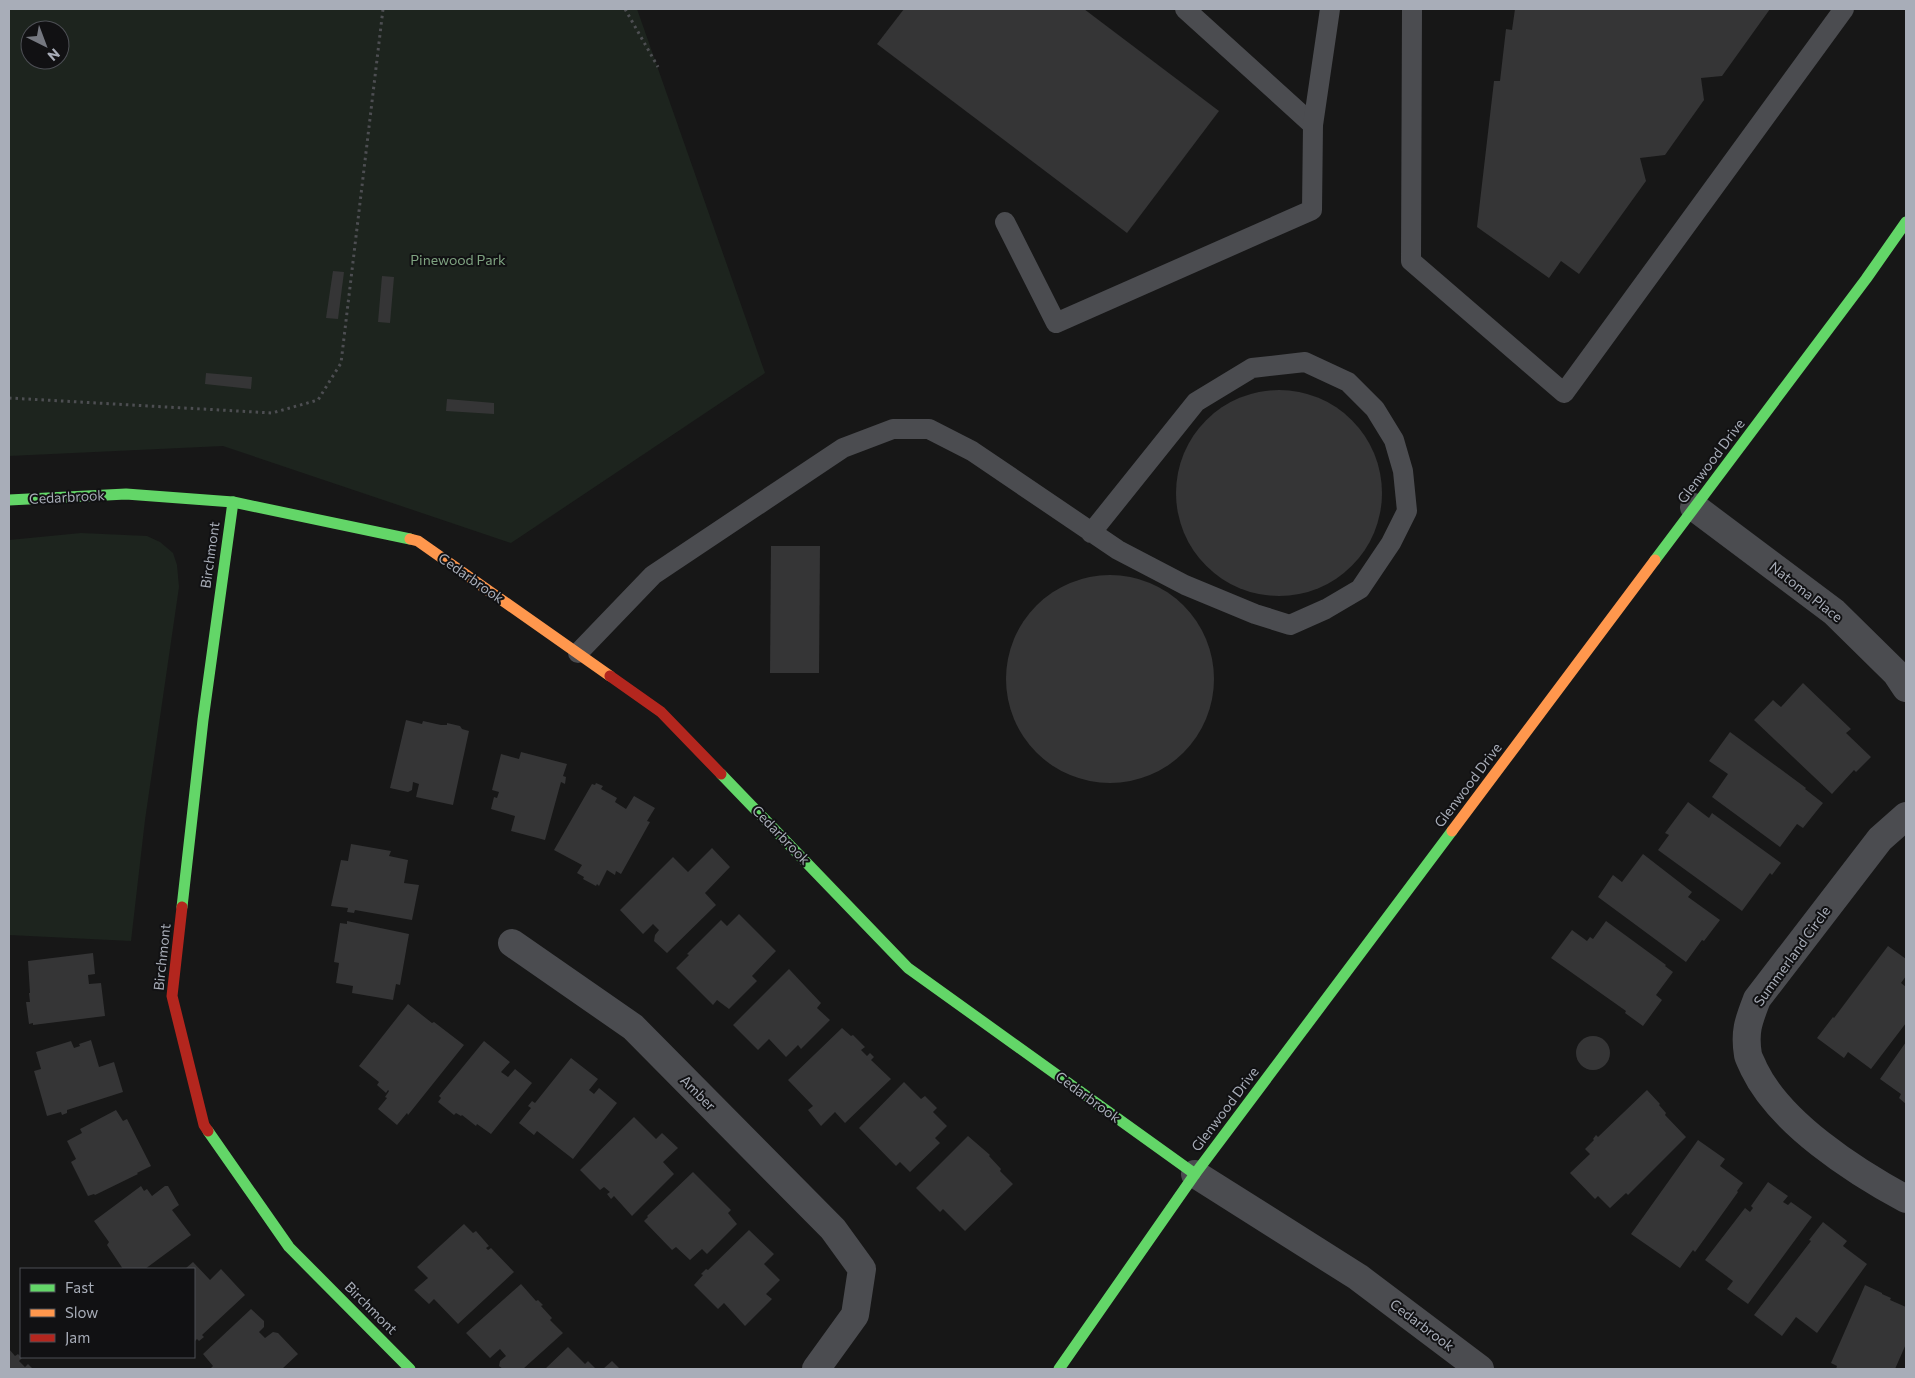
<svg xmlns="http://www.w3.org/2000/svg" width="1915" height="1378" font-family="Commissioner,sans-serif">
  <rect width="100%" height="100%" fill="#171717"/>
  <!-- green -->
  <g fill="#1d241e" fill-rule="evenodd">
    <path d="M9 9H637L765 373 511 543 223 446 9 456ZM30 30H60V60H30Z"/>
    <polygon points="81,533 147,536 160,542 173,553 177,565 179,587 145,820 131,941 9,935 9,540"/>
  </g>
  <!-- building -->
  <g fill="#353536">
    <polygon points="904,9 1084,9 1219,111 1127,233 877,44"/>
    <polygon points="1515,9 1770,9 1722,76 1701,78 1704,100 1665,155 1640,158 1646,181 1579,274 1561,261 1549,278 1477,227 1494,81 1500,81 1506,29 1512,30"/>
    <polygon points="333,271 344,272 338,319 326,318"/>
    <polygon points="382,276 394,277 390,323 378,322"/>
    <polygon points="206,373 252,377 251,389 205,384"/>
    <circle cx="1279" cy="493" r="103"/>
    <polygon points="447,399 494,403 494,414 446,411"/>
    <polygon points="771,546 820,546 819,673 770,673"/>
    <circle cx="1110" cy="679" r="104"/>
    <polygon points="1803,683 1851,729 1846,733 1871,757 1856,772 1854,770 1832,794 1754,720 1773,700 1781,707"/>
    <polygon points="406,720 422,724 423,721 441,725 447,725 447,723 460,726 462,729 469,731 453,805 416,797 419,784 413,782 412,790 408,792 390,788"/>
    <polygon points="1730,732 1806,788 1805,789 1823,803 1803,828 1797,824 1780,847 1712,797 1728,774 1709,761"/>
    <polygon points="521,752 567,764 563,776 566,777 565,784 561,782 545,840 511,831 515,816 491,809 494,797 497,798 499,792 492,790 501,754 519,759"/>
    <polygon points="596,783 603,786 601,789 617,798 615,802 626,809 634,796 655,808 647,821 650,822 621,874 616,871 615,875 607,870 599,886 597,884 596,886 583,879 584,877 577,873 582,865 554,850 592,784 595,785"/>
    <polygon points="1688,802 1709,818 1712,813 1781,863 1772,875 1770,873 1742,911 1658,850 1669,835 1665,833"/>
    <polygon points="351,844 391,851 389,856 408,860 404,883 419,885 412,920 355,910 354,913 347,912 348,908 331,906 341,860 348,861"/>
    <polygon points="712,848 730,867 705,893 716,905 667,953 654,941 655,935 659,930 653,924 643,934 620,910 673,857 688,872"/>
    <polygon points="1643,854 1692,892 1688,897 1720,920 1704,941 1702,940 1686,962 1598,897 1613,875 1622,882"/>
    <polygon points="739,914 776,951 752,976 757,981 729,1009 717,1000 713,1005 676,968 689,955 687,954 721,920 727,926"/>
    <polygon points="347,921 409,934 400,985 396,984 393,1000 352,993 353,986 336,983 339,963 334,962 340,923 347,924"/>
    <polygon points="1606,921 1666,965 1665,966 1673,972 1656,995 1662,1000 1643,1026 1625,1013 1626,1011 1551,958 1572,930 1587,941 1590,937 1593,939"/>
    <polygon points="1888,946 1906,959 1906,976 1901,983 1906,987 1906,1023 1871,1069 1848,1052 1844,1058 1817,1038 1833,1017 1834,1018"/>
    <polygon points="93,953 95,974 88,975 89,984 101,983 105,1016 33,1025 33,1023 29,1024 26,1002 30,1002 29,993 30,993 28,961"/>
    <polygon points="789,969 821,1003 817,1008 830,1020 801,1049 798,1045 786,1057 769,1039 758,1050 733,1025"/>
    <polygon points="408,1004 432,1023 434,1022 464,1045 408,1115 407,1113 397,1125 378,1109 387,1098 385,1097 389,1091 388,1090 386,1093 377,1085 379,1082 359,1066"/>
    <polygon points="842,1028 851,1036 853,1035 865,1047 861,1050 867,1056 870,1053 874,1057 871,1060 891,1079 845,1123 835,1112 821,1126 808,1110 813,1106 788,1080"/>
    <circle cx="1593" cy="1053" r="17"/>
    <polygon points="91,1040 99,1067 114,1062 123,1092 67,1110 67,1113 62,1115 61,1112 47,1116 34,1071 41,1069 36,1052 71,1041 74,1048 80,1046 79,1044"/>
    <polygon points="484,1041 510,1062 501,1072 508,1077 515,1069 532,1083 491,1134 477,1124 476,1126 462,1115 461,1116 456,1113 454,1115 438,1102 441,1098 439,1096"/>
    <polygon points="1906,1042 1906,1104 1899,1098 1901,1094 1880,1079"/>
    <polygon points="571,1058 598,1079 589,1090 594,1094 599,1088 617,1103 573,1159 537,1131 534,1135 519,1123 531,1108 528,1106 532,1101 535,1103"/>
    <polygon points="904,1082 921,1099 925,1096 937,1108 933,1112 947,1126 935,1138 940,1143 910,1172 900,1162 896,1166 859,1128"/>
    <polygon points="1647,1090 1660,1104 1659,1105 1666,1113 1665,1115 1686,1137 1628,1195 1626,1193 1610,1208 1598,1196 1595,1199 1570,1173 1590,1154 1585,1149 1594,1140 1593,1139 1596,1135 1598,1137"/>
    <polygon points="116,1110 123,1121 127,1119 151,1166 137,1173 138,1174 95,1195 94,1194 88,1196 71,1162 76,1159 67,1141 82,1133 80,1129"/>
    <polygon points="634,1117 656,1139 662,1133 678,1148 663,1162 674,1174 632,1216 614,1196 611,1199 607,1194 610,1192 604,1187 600,1190 580,1170"/>
    <polygon points="968,1136 990,1155 989,1156 1001,1169 1000,1171 1013,1184 965,1231 943,1209 940,1212 916,1188"/>
    <polygon points="1698,1140 1725,1159 1720,1166 1743,1183 1737,1191 1738,1192 1695,1252 1693,1250 1680,1268 1631,1234"/>
    <polygon points="693,1172 731,1210 728,1213 737,1224 707,1254 702,1249 690,1260 676,1247 672,1250 644,1221 648,1217 647,1216"/>
    <polygon points="1768,1182 1788,1196 1783,1202 1788,1205 1791,1202 1812,1217 1748,1304 1727,1289 1733,1281 1705,1260 1745,1208 1750,1212 1753,1208 1751,1206"/>
    <polygon points="141,1186 144,1191 147,1189 152,1196 165,1186 168,1186 179,1205 172,1210 191,1235 145,1269 123,1269 107,1245 109,1242 94,1221"/>
    <polygon points="1823,1222 1847,1241 1843,1246 1867,1264 1817,1333 1796,1317 1782,1336 1754,1315 1811,1241 1809,1240"/>
    <polygon points="464,1224 473,1233 476,1231 489,1246 486,1248 488,1250 491,1248 514,1272 458,1324 434,1299 429,1304 414,1290 428,1278 417,1267"/>
    <polygon points="749,1230 774,1254 764,1264 780,1280 766,1294 772,1299 745,1326 724,1303 718,1309 694,1285 703,1275 701,1274 706,1269 708,1270"/>
    <polygon points="193,1262 210,1280 221,1269 245,1295 202,1335 204,1337 199,1341 197,1339 194,1342 194,1269 185,1269"/>
    <polygon points="521,1284 536,1301 538,1300 543,1305 541,1306 552,1318 550,1320 563,1333 523,1369 503,1369 499,1366 500,1361 506,1356 500,1349 490,1358 466,1333"/>
    <polygon points="1865,1285 1882,1293 1882,1294 1891,1298 1890,1300 1906,1307 1906,1344 1895,1369 1836,1369 1837,1366 1831,1363"/>
    <polygon points="251,1309 264,1321 264,1327 259,1332 265,1338 273,1332 278,1333 298,1354 282,1369 212,1369 211,1368 213,1366 203,1354"/>
    <polygon points="568,1347 585,1364 588,1361 596,1369 545,1369"/>
    <polygon points="9,1349 15,1356 18,1354 22,1358 19,1361 25,1367 28,1364 33,1369 9,1369"/>
    <polygon points="612,1361 620,1369 603,1369"/>
  </g>
  <g fill="none" stroke-linecap="round" stroke-linejoin="round">
    <!-- path -->
    <g stroke="#4d4e52" stroke-width="3" stroke-dasharray="2.5 4" stroke-linecap="butt">
      <polyline points="625,9 658,67"/>
      <polyline points="9,398 272,413 318,400 341,363 383,9"/>
    </g>
    <!-- lane -->
    <g stroke="#4b4c50" stroke-width="20">
      <polyline points="1185,9 1313,125"/>
      <polyline points="1412,9 1411,261 1564,393 1844,9"/>
      <polyline points="1005,222 1056,323 1312,210 1313,125 1330,9"/>
      <polyline points="578,653 653,575 843,448 893,429 929,429 972,451 1118,550 1185,585 1255,614 1290,625 1326,609 1360,589 1391,543 1407,511 1403,471 1394,440 1375,409 1348,382 1305,362 1252,368 1196,402 1091,533"/>
    </g>
    <!-- street -->
    <g stroke="#4b4c50" stroke-width="28">
      <polyline points="1694,507 1834,612 1896,673 1906,688"/>
      <path d="M1906 816 1880 839 1757 999C1749 1020 1744 1031 1748 1055 1749 1059 1752 1064 1754 1069 1780 1123 1854 1171 1906 1199"/>
      <polyline points="512,943 633,1027 833,1229 862,1269 855,1315 816,1369"/>
      <polyline points="1195,1174 1358,1277 1480,1369"/>
    </g>
    <!-- fast -->
    <g stroke="#63d668" stroke-width="11">
      <polyline points="9,500 126,494 233,502 410,539"/>
      <polyline points="1655,560 1866,279 1906,222"/>
      <polyline points="721,774 908,968 1195,1174"/>
      <polyline points="182,907 203,720 233,502"/>
      <polyline points="208,1131 289,1247 410,1369"/>
      <polyline points="1059,1369 1195,1174 1452,831"/>
    </g>
    <!-- slow -->
    <g stroke="#ff974d" stroke-width="11">
      <polyline points="410,539 418,541 610,676"/>
      <polyline points="1452,831 1655,560"/>
    </g>
    <!-- jam -->
    <g stroke="#b3261e" stroke-width="11">
      <polyline points="610,676 661,712 721,774"/>
      <polyline points="182,907 172,996 204,1125 208,1131"/>
    </g>
  </g>
  <g text-anchor="middle" stroke-width="4" stroke-linejoin="round" paint-order="stroke">
    <!-- park labels -->
    <g font-size="14" fill="#7fa381" stroke="#111113">
      <text x="458" y="265">Pinewood Park</text>
    </g>
    <!-- street labels -->
    <g font-size="14" fill="#a8adb8" stroke="#111113">
      <text transform="translate(1711 461) rotate(-53)" y="5">Glenwood Drive</text>
      <text transform="translate(67 497) rotate(-3)" y="5">Cedarbrook</text>
      <text transform="translate(210 555) rotate(-82)" y="5">Birchmont</text>
      <text transform="translate(471 578) rotate(35)" y="5">Cedarbrook</text>
      <text transform="translate(1806 592) rotate(38)" y="5">Natoma Place</text>
      <text transform="translate(1468 785) rotate(-53)" y="5">Glenwood Drive</text>
      <text transform="translate(781 835) rotate(46)" y="5">Cedarbrook</text>
      <text transform="translate(1792 956) rotate(-54)" y="5">Summerland Circle</text>
      <text transform="translate(162 957) rotate(-84)" y="5">Birchmont</text>
      <text transform="translate(698 1093) rotate(45)" y="5">Amber</text>
      <text transform="translate(1088 1097) rotate(36)" y="5">Cedarbrook</text>
      <text transform="translate(1225 1109) rotate(-53)" y="5">Glenwood Drive</text>
      <text transform="translate(371 1308) rotate(45)" y="5">Birchmont</text>
      <text transform="translate(1422 1325) rotate(37)" y="5">Cedarbrook</text>
    </g>
  </g>
  <!-- border -->
  <rect width="1915" height="1378" fill="none" stroke="#a8adb8" stroke-width="20"/>
  <!-- legend -->
  <rect x="20" y="1268" width="175" height="90" fill="#111113" stroke="#4d4f55"/>
  <rect x="30" y="1284" width="25" height="8" fill="#63d668" stroke="#4d4f55"/>
  <text x="65" y="1293" font-size="15" fill="#a8adb8">Fast</text>
  <rect x="30" y="1309" width="25" height="8" fill="#ff974d" stroke="#4d4f55"/>
  <text x="65" y="1318" font-size="15" fill="#a8adb8">Slow</text>
  <rect x="30" y="1334" width="25" height="8" fill="#b3261e" stroke="#4d4f55"/>
  <text x="65" y="1343" font-size="15" fill="#a8adb8">Jam</text>
  <!-- north arrow -->
  <g transform="translate(45 45) rotate(138)"><circle r="24" fill="#111113" stroke="#4d4f55"/>
  <path d="M0-4L9 19L0 12L-9 19Z" fill="#757880"/>
  <text y="-8" font-size="14" font-weight="bold" text-anchor="middle" fill="#a8adb8">N</text>
  </g>
</svg>
